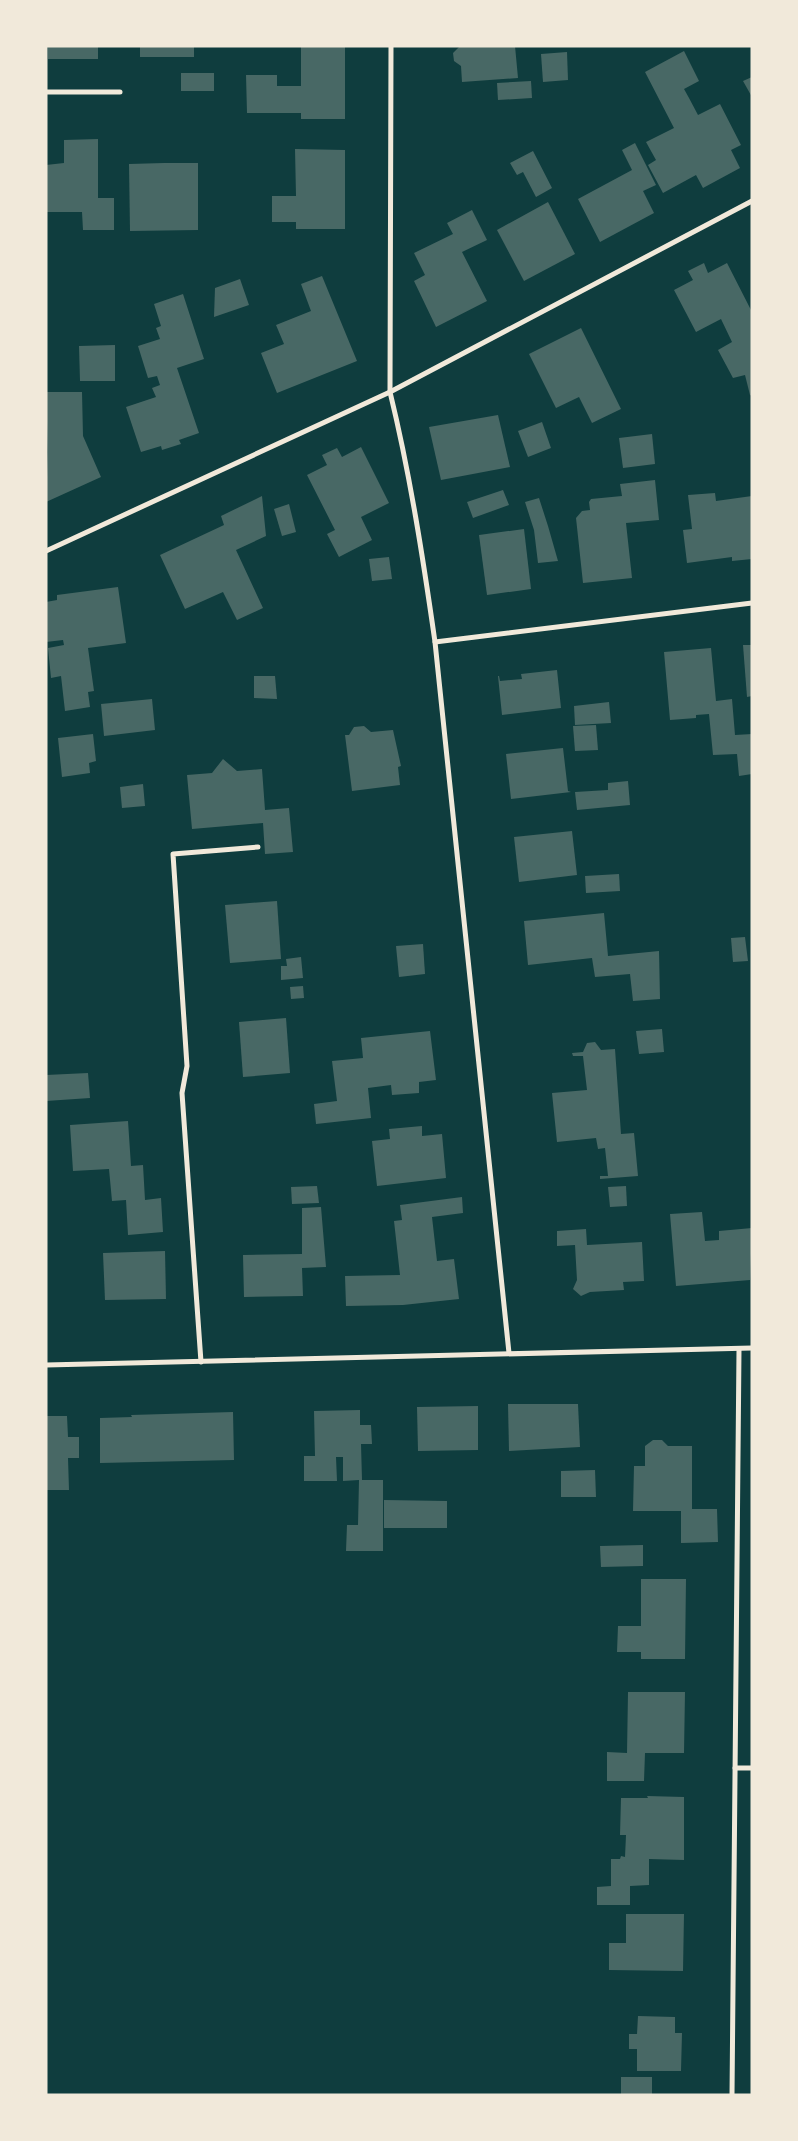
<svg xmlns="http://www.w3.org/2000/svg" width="798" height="2141" font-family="Quicksand,sans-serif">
  <rect width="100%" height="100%" fill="#0f3d3e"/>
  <!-- building -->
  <g fill="#486865">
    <rect x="48" y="46" width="50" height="13"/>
    <rect x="140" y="46" width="54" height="11"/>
    <polygon points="301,46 345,46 345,119 301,119 301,113 247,113 246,75 277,75 277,86 301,86"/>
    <polygon points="460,46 515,46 518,78 462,82 461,66 454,61 453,53"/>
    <polygon points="684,51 699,81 684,89 689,98 698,115 720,104 741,145 731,150 740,168 703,188 696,175 663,193 648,165 656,160 646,142 674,128 645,72"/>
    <polygon points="567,52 568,80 543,82 541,54"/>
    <rect x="181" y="73" width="33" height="18"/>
    <polygon points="752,77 752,97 743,81"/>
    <polygon points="531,81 532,98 498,100 497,83"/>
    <polygon points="98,139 98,198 114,198 114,230 83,230 82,212 46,212 46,165 64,163 64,140"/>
    <polygon points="635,143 656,185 643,191 654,213 600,242 578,199 632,170 622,150"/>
    <polygon points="295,149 345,150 345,229 296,229 296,222 272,222 272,196 296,196"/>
    <polygon points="533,151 552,188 536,197 523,172 517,175 510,163"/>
    <polygon points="164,163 198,163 198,230 130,231 129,164"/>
    <polygon points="548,202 575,254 524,281 497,230"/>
    <polygon points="472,210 487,240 462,252 487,301 436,327 414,281 425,275 414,253 453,234 447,223"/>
    <polygon points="704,263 708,273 727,263 752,312 752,396 750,395 745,375 733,378 718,350 732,342 721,319 696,332 674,290 693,280 688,271"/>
    <polygon points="322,276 357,361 277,393 261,353 284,344 276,325 311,311 301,284"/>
    <polygon points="240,279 249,305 214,317 215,288"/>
    <polygon points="183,294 204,359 177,368 199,433 179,440 181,444 162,450 161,446 141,452 126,407 156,397 152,388 160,385 157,376 148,378 138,346 160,339 156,328 161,326 154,304"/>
    <polygon points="581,328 621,409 592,423 579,397 556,408 529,354"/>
    <polygon points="115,345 115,381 80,381 79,346"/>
    <polygon points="46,392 82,392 83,436 101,477 46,502 48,452"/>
    <polygon points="498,415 510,467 441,480 429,427"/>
    <polygon points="542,422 551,448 528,457 518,431"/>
    <polygon points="652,434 655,464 623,468 619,438"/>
    <polygon points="361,447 389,503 361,517 372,540 339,557 327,534 335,530 307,475 327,465 322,455 337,448 342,457"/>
    <polygon points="655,480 659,520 626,523 632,578 583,583 576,518 582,511 590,510 589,502 591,499 622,496 620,484"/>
    <polygon points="503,490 509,505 473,518 467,502"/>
    <polygon points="715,493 716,501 752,496 752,559 732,561 732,557 687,563 683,530 692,529 688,495"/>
    <polygon points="262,496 266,536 236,550 263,608 237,620 223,592 185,609 160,555 224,525 221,516"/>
    <polygon points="539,498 548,526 558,561 538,563 534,530 525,502"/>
    <polygon points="289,504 296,532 282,536 274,509"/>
    <polygon points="524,529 531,589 487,595 479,535"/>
    <polygon points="389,557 392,579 372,581 369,559"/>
    <polygon points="118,587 126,643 88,648 94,691 88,692 90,707 65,711 61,676 51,678 48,648 64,645 63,640 46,642 46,602 57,600 57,595"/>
    <polygon points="743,645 752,645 752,696 747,697"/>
    <polygon points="711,648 716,701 732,699 735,735 752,734 752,774 739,776 737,754 713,755 709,714 696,715 696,718 670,720 664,652"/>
    <polygon points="557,670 561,708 502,715 498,676 499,676 500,681 522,679 521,674"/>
    <polygon points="254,676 275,676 277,699 254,698"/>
    <polygon points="152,699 155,730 104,736 101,704"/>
    <polygon points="609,702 611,723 575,725 574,706"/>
    <polygon points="596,725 598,750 575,751 573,726"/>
    <polygon points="364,726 371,732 393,730 401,766 398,767 400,785 352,791 345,735 349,735 354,727"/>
    <polygon points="93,734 96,761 89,763 90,773 62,777 58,738"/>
    <polygon points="563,748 568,791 571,792 511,799 506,754"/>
    <polygon points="223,759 237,771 262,769 265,810 289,808 293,852 265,854 263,823 192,829 187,775 212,773"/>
    <polygon points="628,781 630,805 577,810 575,792 608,790 608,783"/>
    <polygon points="143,784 145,806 122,808 120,787"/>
    <polygon points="572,831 577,875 519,882 514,837"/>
    <polygon points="619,874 620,891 586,893 585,876"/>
    <polygon points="277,901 281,959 230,963 225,905"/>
    <polygon points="604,913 608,956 659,951 660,999 633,1001 630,974 595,977 592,958 528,965 524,921"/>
    <polygon points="745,937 748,961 733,962 731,938"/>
    <polygon points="423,944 425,974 399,977 396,946"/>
    <polygon points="301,957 303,978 281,980 281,966 287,966 286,959"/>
    <polygon points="303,986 304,998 291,999 290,987"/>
    <polygon points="286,1018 290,1073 243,1077 239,1022"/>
    <polygon points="662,1029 664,1052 639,1054 636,1031"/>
    <polygon points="430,1031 436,1080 419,1082 419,1093 392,1095 391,1085 368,1088 371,1118 316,1124 314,1104 337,1101 332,1061 363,1058 361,1038"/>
    <polygon points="595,1042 601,1050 615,1049 621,1134 634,1133 638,1176 600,1179 600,1176 608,1176 605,1148 598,1149 596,1138 557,1142 552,1093 587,1090 583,1056 573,1056 572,1053 583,1052 587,1043"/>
    <polygon points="88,1073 90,1098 46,1101 46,1075"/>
    <polygon points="128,1121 131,1166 143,1165 145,1200 161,1198 163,1232 128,1235 126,1200 112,1201 109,1169 73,1171 70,1125"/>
    <polygon points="422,1126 422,1136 442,1134 446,1178 377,1186 372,1141 390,1139 389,1129"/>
    <polygon points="317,1186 319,1203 292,1204 291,1187"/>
    <polygon points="626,1186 627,1206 610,1207 608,1187"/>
    <polygon points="462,1197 463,1213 432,1217 437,1261 454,1259 459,1299 403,1305 346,1306 345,1276 400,1275 394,1221 402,1220 400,1205"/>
    <polygon points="321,1207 326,1267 302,1268 303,1296 244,1297 243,1255 302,1254 302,1208"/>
    <polygon points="702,1212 705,1241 719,1240 719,1231 752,1228 750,1280 676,1286 670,1214"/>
    <polygon points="586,1229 587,1245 642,1242 644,1281 623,1282 624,1290 590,1292 581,1296 573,1289 577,1280 575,1245 557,1246 557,1231"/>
    <polygon points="165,1251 166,1299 105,1300 103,1253"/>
    <polygon points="508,1404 578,1404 580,1447 509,1451"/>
    <polygon points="478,1406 478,1450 418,1451 417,1407"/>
    <polygon points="360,1410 360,1425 371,1425 372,1444 361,1444 362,1480 383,1480 383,1551 346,1551 347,1525 358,1525 359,1480 343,1481 343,1457 336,1457 337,1481 304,1481 304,1456 315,1456 314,1411"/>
    <polygon points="233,1412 234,1460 100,1463 100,1418 132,1417 131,1415"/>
    <polygon points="46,1416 67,1416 68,1437 79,1437 79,1458 68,1458 69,1490 46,1490"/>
    <polygon points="653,1440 662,1440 668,1446 692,1446 692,1509 717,1509 718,1542 681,1543 681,1511 633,1511 634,1466 645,1466 645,1446"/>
    <polygon points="595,1470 596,1497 561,1497 561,1471"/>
    <polygon points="384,1500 447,1501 447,1528 384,1528"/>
    <polygon points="643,1545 643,1566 601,1567 600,1546"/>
    <polygon points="641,1579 686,1579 685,1659 641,1659 641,1652 617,1652 618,1626 641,1626"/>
    <polygon points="628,1692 685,1692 684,1753 645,1753 644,1781 607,1781 607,1752 627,1753"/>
    <polygon points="647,1796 684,1797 684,1860 649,1859 649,1885 630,1886 630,1905 597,1905 597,1887 611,1886 611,1859 620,1859 621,1856 625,1857 626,1835 620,1835 621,1798 648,1798"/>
    <polygon points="626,1914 684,1914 683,1971 609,1970 609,1943 626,1943"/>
    <polygon points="638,2016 675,2017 675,2033 682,2033 681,2071 637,2071 637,2049 629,2049 629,2034 637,2034"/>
    <rect x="621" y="2077" width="31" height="17"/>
  </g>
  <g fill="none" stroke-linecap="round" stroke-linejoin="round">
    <!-- minor -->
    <g stroke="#f1e9da" stroke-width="5">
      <path d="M391 46 390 392C410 474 423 558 435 642L509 1353"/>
      <polyline points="46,92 120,92"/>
      <polyline points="46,551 390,392 752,201"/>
      <polyline points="435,642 752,603"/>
      <polyline points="201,1362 182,1093 187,1066 173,854 258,847"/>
      <polyline points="46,1365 752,1348"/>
      <polyline points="735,1768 752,1768"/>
      <polyline points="732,2095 739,1350"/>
    </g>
  </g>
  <!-- border -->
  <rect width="798" height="2141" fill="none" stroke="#f1e9da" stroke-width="95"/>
</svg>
